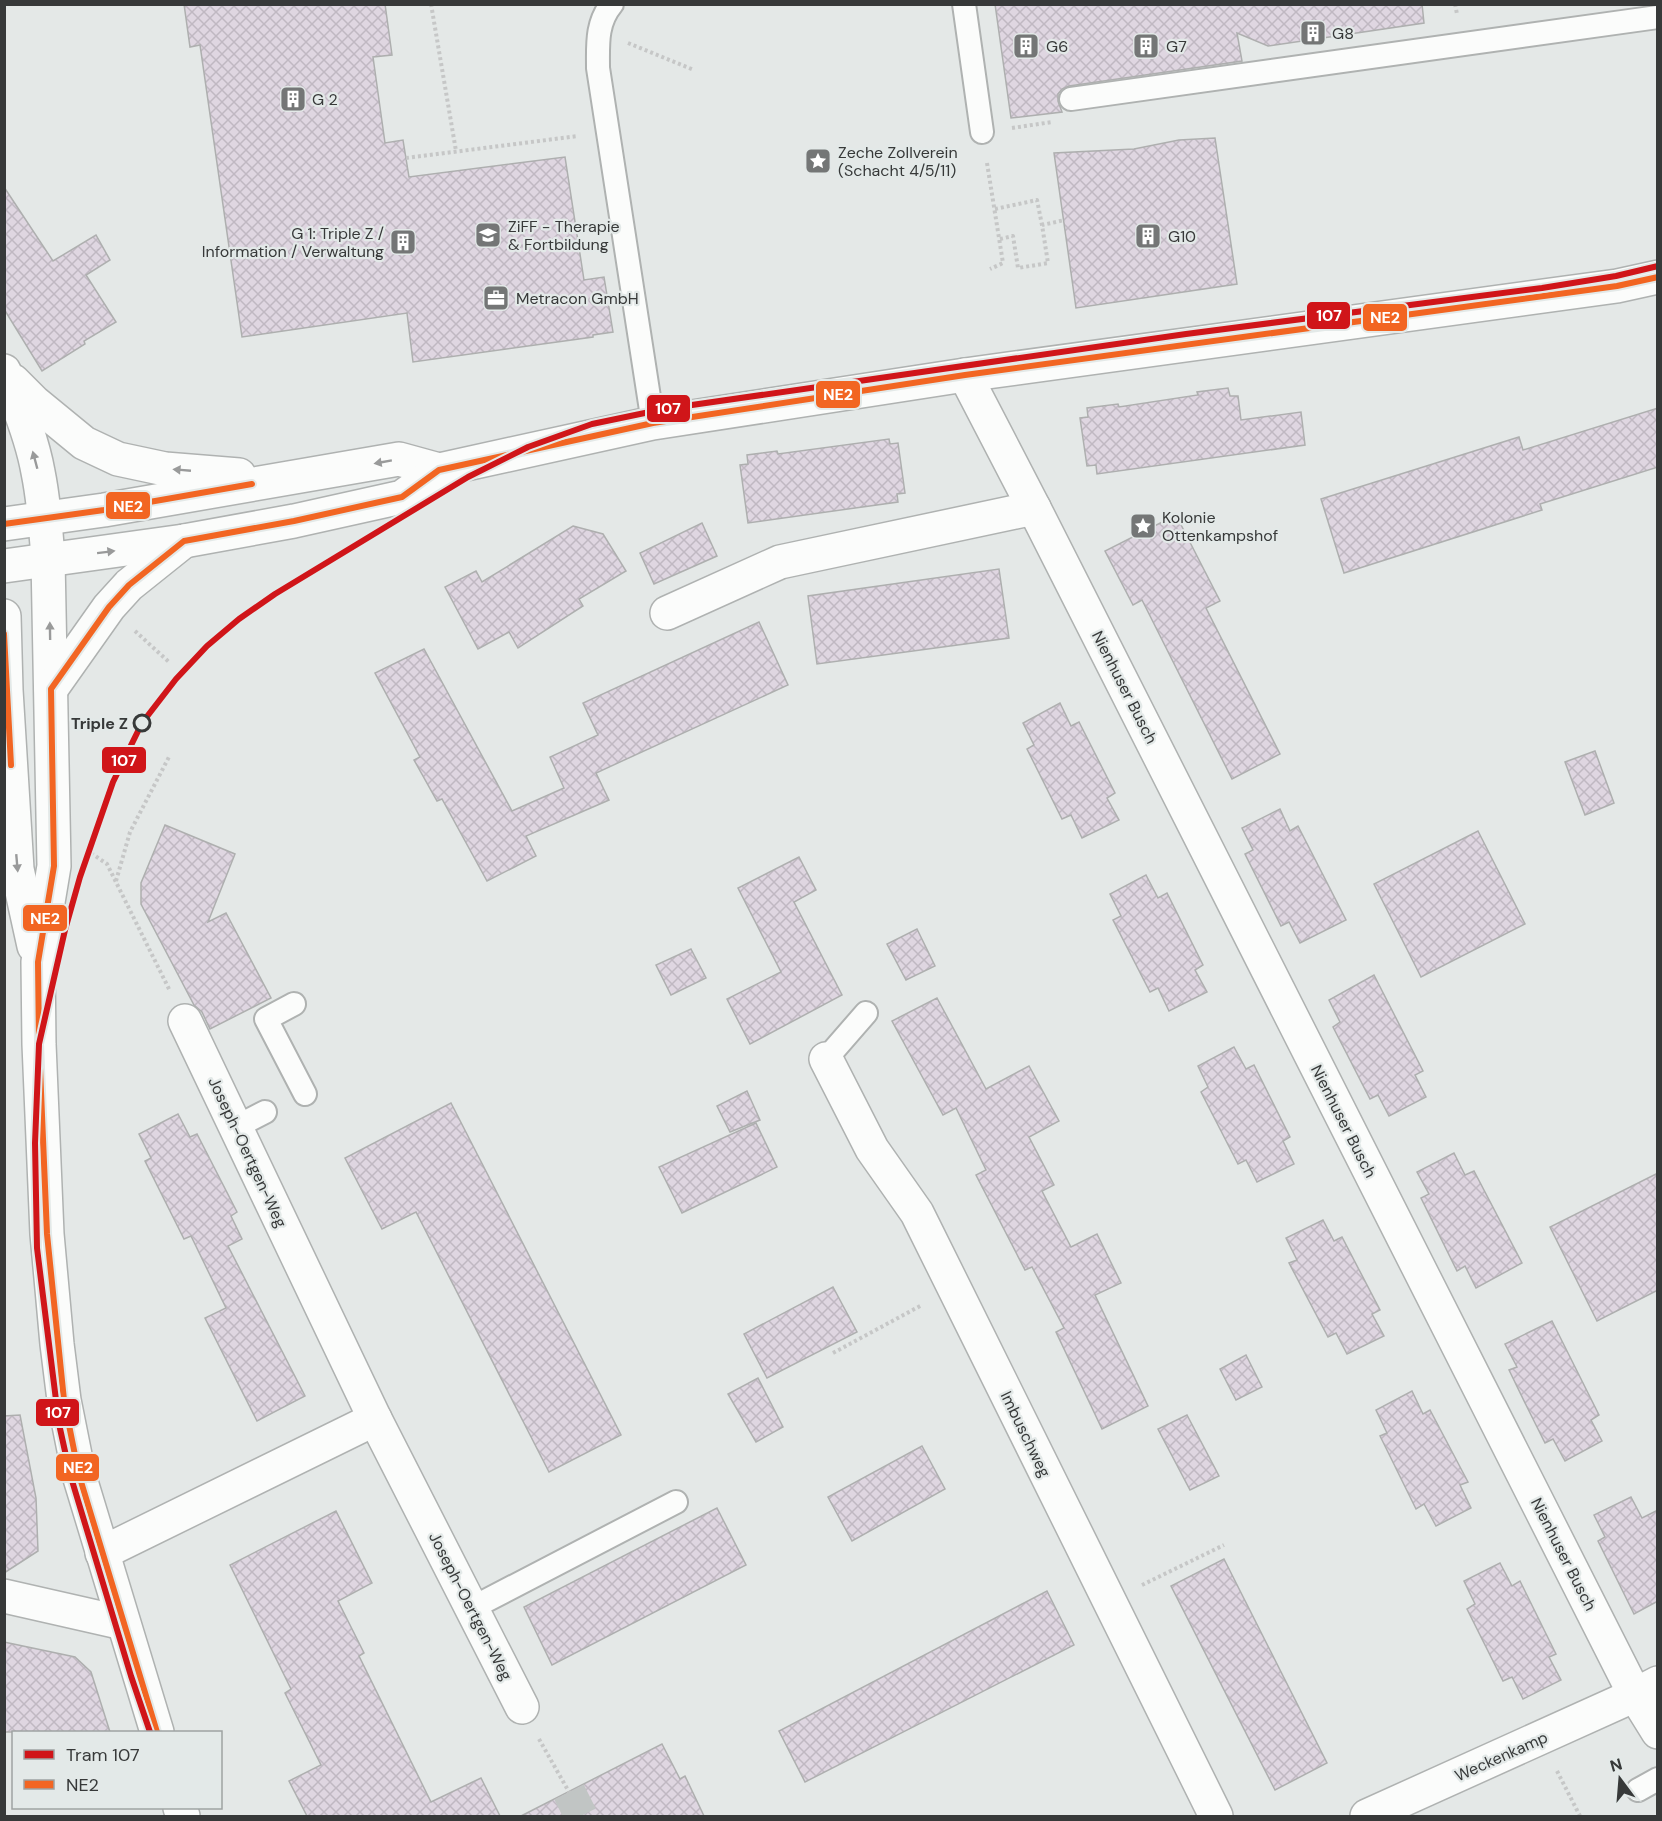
<svg xmlns="http://www.w3.org/2000/svg" width="1662" height="1821" font-family="'DM Sans',sans-serif">
  <defs>
    <pattern id="building-cross-hatch" width="8" height="8" patternUnits="userSpaceOnUse" patternTransform="scale(1.5)"><rect width="8" height="8" fill="#dfd6e1"/><path d="M0 0l8 8M0 8l8-8" fill="none" stroke="#c0b8c2"/></pattern>
  </defs>
  <rect width="100%" height="100%" fill="#e4e8e7"/>
  <!-- building -->
  <g fill="url(#building-cross-hatch)" stroke="#aeafaf" stroke-width="1.5">
    <polygon points="184,4 385,4 392,55 373,57 385,143 403,140 409,177 565,157 584,280 604,277 613,332 593,335 593,337 413,362 407,313 242,337 200,45 190,47"/>
    <polygon points="995,4 1422,4 1424,23 1268,46 1237,33 1242,61 1069,86 1062,89 1058,94 1058,101 1062,112 1011,118"/>
    <polygon points="1215,138 1237,284 1076,308 1054,153 1134,149 1179,140"/>
    <polygon points="4,187 53,261 96,235 110,260 86,275 116,322 84,341 85,344 42,371 4,309"/>
    <polygon points="1228,388 1230,396 1238,396 1241,420 1301,412 1305,445 1097,474 1096,465 1087,466 1080,418 1088,417 1087,408 1118,404 1119,407 1198,395 1197,392"/>
    <polygon points="1658,408 1658,467 1540,504 1542,510 1344,573 1321,499 1519,437 1523,450"/>
    <polygon points="889,439 890,444 898,443 905,493 897,494 898,502 748,523 740,465 748,464 747,455 777,451 778,454"/>
    <polygon points="1176,515 1220,601 1206,608 1280,754 1232,779 1142,600 1133,605 1105,551"/>
    <polygon points="702,523 717,556 654,584 640,553"/>
    <polygon points="573,526 603,534 626,571 579,599 583,606 518,648 509,632 478,649 445,587 476,571 482,582"/>
    <polygon points="999,569 1009,638 817,664 808,596"/>
    <polygon points="759,622 788,685 596,773 609,800 526,836 536,856 487,881 442,799 437,801 414,760 420,757 375,673 424,649 512,811 564,788 550,757 598,735 583,703"/>
    <polygon points="1060,703 1071,726 1079,722 1115,793 1107,798 1119,820 1082,838 1071,815 1062,819 1027,749 1034,745 1023,723"/>
    <polygon points="1595,751 1614,803 1585,815 1565,762"/>
    <polygon points="1280,809 1290,831 1298,826 1346,920 1300,943 1289,922 1281,926 1245,854 1253,850 1242,828"/>
    <polygon points="165,825 235,854 208,922 226,913 271,998 210,1029 202,1012 194,1005 141,904 141,883"/>
    <polygon points="1478,831 1525,924 1421,977 1374,884"/>
    <polygon points="799,857 816,890 794,902 842,995 750,1044 727,999 781,972 738,888"/>
    <polygon points="1146,875 1158,898 1167,893 1203,965 1195,970 1207,992 1169,1011 1158,988 1150,992 1113,920 1121,916 1110,894"/>
    <polygon points="917,929 935,966 906,980 887,944"/>
    <polygon points="691,949 706,978 671,995 656,965"/>
    <polygon points="1374,975 1423,1071 1415,1075 1426,1097 1389,1116 1378,1095 1370,1099 1333,1027 1340,1022 1329,1000"/>
    <polygon points="937,998 986,1089 1029,1066 1059,1121 1029,1137 1054,1185 1042,1191 1071,1247 1097,1234 1121,1283 1095,1295 1148,1406 1102,1429 1056,1332 1064,1328 1032,1267 1025,1270 976,1175 986,1170 956,1108 943,1115 892,1021"/>
    <polygon points="1234,1047 1246,1069 1254,1065 1290,1137 1283,1141 1294,1164 1257,1182 1246,1160 1238,1164 1201,1092 1208,1087 1198,1066"/>
    <polygon points="747,1091 760,1120 730,1132 717,1106"/>
    <polygon points="451,1103 621,1435 549,1472 416,1212 382,1229 345,1158"/>
    <polygon points="178,1114 190,1137 197,1134 237,1212 231,1216 242,1239 228,1246 305,1396 257,1421 205,1318 226,1308 191,1236 184,1239 145,1161 151,1158 139,1134"/>
    <polygon points="756,1123 777,1167 682,1213 659,1167"/>
    <polygon points="1454,1153 1465,1175 1474,1171 1522,1263 1476,1288 1465,1266 1457,1271 1421,1198 1429,1194 1417,1172"/>
    <polygon points="1658,1173 1658,1290 1597,1321 1550,1227"/>
    <polygon points="1323,1220 1334,1241 1342,1237 1380,1310 1372,1314 1384,1336 1347,1354 1336,1333 1328,1337 1289,1263 1297,1260 1286,1238"/>
    <polygon points="833,1287 857,1332 767,1378 744,1334"/>
    <polygon points="1552,1321 1599,1415 1591,1420 1602,1441 1565,1461 1553,1439 1545,1443 1527,1407 1509,1370 1517,1367 1505,1344"/>
    <polygon points="1246,1355 1262,1387 1236,1400 1220,1369"/>
    <polygon points="758,1378 783,1427 756,1442 728,1394"/>
    <polygon points="1412,1391 1423,1414 1430,1410 1468,1482 1460,1485 1471,1508 1436,1526 1424,1504 1416,1509 1380,1436 1387,1433 1376,1410"/>
    <polygon points="20,1415 36,1498 38,1551 4,1573 4,1416"/>
    <polygon points="1187,1415 1219,1476 1190,1490 1158,1429"/>
    <polygon points="922,1446 945,1489 852,1541 828,1497"/>
    <polygon points="1631,1497 1642,1518 1658,1510 1658,1601 1634,1614 1598,1541 1605,1537 1594,1515"/>
    <polygon points="717,1508 746,1565 552,1665 524,1607"/>
    <polygon points="336,1511 372,1583 338,1601 364,1653 359,1656 431,1802 481,1778 500,1816 307,1816 289,1781 321,1765 285,1693 291,1689 230,1565"/>
    <polygon points="1224,1559 1327,1763 1275,1790 1171,1586"/>
    <polygon points="1500,1563 1512,1586 1520,1581 1556,1654 1549,1657 1561,1680 1523,1699 1512,1677 1503,1681 1467,1609 1475,1604 1464,1581"/>
    <polygon points="1047,1591 1074,1645 805,1782 779,1731"/>
    <polygon points="4,1642 75,1657 91,1672 110,1732 4,1732"/>
    <polygon points="662,1744 680,1779 685,1776 704,1816 521,1816"/>
  </g>
  <g fill="none" stroke-linecap="round" stroke-linejoin="round">
    <!-- street-tunnel -->
    <polyline stroke="#c1c5c4" stroke-width="33" stroke-dasharray="33 16" stroke-linecap="butt" points="569,1792 581,1816"/>
    <defs>
      <g id="lane">
        <path d="M612 4C596 23 598 45 598 68L653 423"/>
        <polyline points="964,4 982,132"/>
        <polyline points="1071,99 1658,17"/>
        <polyline points="294,1004 266,1019 305,1094"/>
        <polyline points="826,1059 866,1013"/>
        <polyline points="236,1127 265,1112"/>
        <polyline points="472,1608 676,1502"/>
        <polyline points="1638,1790 1658,1779"/>
      </g>
      <g id="street">
        <polyline points="965,375 1034,508 1635,1695 1658,1732"/>
        <polyline points="667,613 780,562 1034,508"/>
        <polyline points="185,1021 375,1419 522,1707"/>
        <polyline points="826,1059 872,1149 917,1213 1216,1816"/>
        <polyline points="102,1553 375,1419"/>
        <polyline points="4,1596 123,1623"/>
        <polyline points="1367,1816 1635,1695 1658,1683"/>
      </g>
      <g id="secondary">
        <path d="M4 371C18 403 32 438 38 472 44 501 46 530 48 559L54 866 38 962 39 1044 47 1234 57 1344 64 1400 79 1475 157 1732"/>
        <polyline points="13,381 34,402 84,443 118,459 165,469 239,475"/>
        <polyline points="4,524 104,510 399,459 439,470"/>
        <polyline points="4,566 184,541 294,521 402,497 439,470 653,423 965,375 1617,286 1658,277"/>
        <polyline points="4,616 6,690 17,869 34,946"/>
        <polyline points="51,689 109,607 129,585 184,541"/>
        <polyline points="180,1808 183,1816"/>
      </g>
    </defs>
    <!-- lane casing -->
    <use href="#lane" stroke="#afb2b1" stroke-width="26"/>
    <!-- street casing -->
    <use href="#street" stroke="#afb2b1" stroke-width="36"/>
    <!-- secondary casing -->
    <use href="#secondary" stroke="#afb2b1" stroke-width="36"/>
    <!-- path -->
    <g stroke="#c6c7c7" stroke-width="4" stroke-dasharray="3 3" stroke-linecap="butt">
      <polyline points="431,4 456,151"/>
      <polyline points="1455,4 1457,14"/>
      <polyline points="628,43 694,70"/>
      <polyline points="1012,128 1052,122"/>
      <polyline points="406,158 578,136"/>
      <polyline points="987,163 1003,263 990,269"/>
      <polyline points="995,209 1037,200 1042,225"/>
      <polyline points="1000,239 1013,236 1018,268 1048,263 1042,225 1065,220"/>
      <polyline points="135,631 170,663"/>
      <polyline points="91,853 107,864 170,991"/>
      <polyline points="116,881 130,832 170,755"/>
      <polyline points="833,1353 922,1305"/>
      <polyline points="1142,1585 1224,1545"/>
      <polyline points="539,1739 569,1792"/>
      <polyline points="1557,1771 1580,1816"/>
    </g>
    <!-- lane -->
    <use href="#lane" stroke="#fbfcfb" stroke-width="22"/>
    <!-- street -->
    <use href="#street" stroke="#fbfcfb" stroke-width="33"/>
    <!-- secondary -->
    <use href="#secondary" stroke="#fbfcfb" stroke-width="33"/>
    <defs>
      <g id="bus-1">
        <polyline points="4,524 104,510 252,484"/>
        <polyline points="4,634 11,765"/>
        <polyline points="157,1732 79,1475 64,1400 47,1234 39,1044 38,962 54,866 51,689 109,607 129,585 184,541 294,521 402,497 439,470 653,423 965,375 1617,286 1658,277"/>
      </g>
    </defs>
    <!-- bus-1 casing -->
    <use href="#bus-1" stroke="#e3e9e8" stroke-width="10"/>
    <!-- bus-1 -->
    <use href="#bus-1" stroke="#f26522" stroke-width="6"/>
    <defs>
      <polyline id="tram-1" points="150,1732 131,1676 70,1474 59,1424 37,1248 35,1143 39,1044 65,930 80,877 113,782 142,723 176,679 207,646 239,619 275,594 468,477 528,447 592,424 664,409 1186,334 1542,288 1616,276 1658,266"/>
    </defs>
    <!-- tram-1 casing -->
    <use href="#tram-1" stroke="#e3e9e8" stroke-width="10"/>
    <!-- tram-1 -->
    <use href="#tram-1" stroke="#d01519" stroke-width="6"/>
  </g>
  <!-- one-way arrows -->
  <defs><path id="oneway-solid" d="M-6-.8H1V-3.2L6.5 0L1 3.2V.8H-6Z" transform="scale(1.5)"/></defs>
  <g fill="#999a9a">
    <use href="#oneway-solid" transform="translate(35 460) rotate(-105)"/>
    <use href="#oneway-solid" transform="translate(383 462) rotate(170)"/>
    <use href="#oneway-solid" transform="translate(182 470) rotate(-175)"/>
    <use href="#oneway-solid" transform="translate(106 552) rotate(-7)"/>
    <use href="#oneway-solid" transform="translate(50 631) rotate(-91)"/>
    <use href="#oneway-solid" transform="translate(17 863) rotate(85)"/>
  </g>
  <!-- icons -->
  <defs>
    <symbol id="building-square" viewBox="-11 -11 22 22"><rect x="-9" y="-9" width="18" height="18" rx="4" fill="#747676" stroke="#e3e9e8"/><path d="M-4-6H4V6H1V3H-1V6H-4ZM-2.5-4.3h1.7v1.8h-1.7ZM.8-4.3h1.7v1.8H.8ZM-2.5-1h1.7V.8h-1.7ZM.8-1h1.7V.8H.8Z" fill="#fff"/></symbol>
    <symbol id="sight-square" viewBox="-11 -11 22 22"><rect x="-9" y="-9" width="18" height="18" rx="4" fill="#747676" stroke="#e3e9e8"/><path d="M0-6L1.8-2.2L6-1.7L2.9 1.2L3.7 5.4L0 3.3L-3.7 5.4L-2.9 1.2L-6-1.7L-1.8-2.2Z" fill="#fff"/></symbol>
    <symbol id="university-square" viewBox="-11 -11 22 22"><rect x="-9" y="-9" width="18" height="18" rx="4" fill="#747676" stroke="#e3e9e8"/><path d="M0-5L7-2L0 1L-7-2ZM-4 1L0 2.5L4 1V4Q0 6-4 4Z" fill="#fff"/></symbol>
    <symbol id="office-square" viewBox="-11 -11 22 22"><rect x="-9" y="-9" width="18" height="18" rx="4" fill="#747676" stroke="#e3e9e8"/><path d="M-6-3h4V-5.5h4V-3h4V5H-6ZM-1-4.5V-3h2v-1.5ZM-6 0V1H6V0Z" fill="#fff"/></symbol>
  </defs>
  <g fill-rule="evenodd">
    <use href="#building-square" x="1298" y="18" width="30" height="30"/>
    <use href="#building-square" x="1011" y="31" width="30" height="30"/>
    <use href="#building-square" x="1131" y="31" width="30" height="30"/>
    <use href="#building-square" x="278" y="84" width="30" height="30"/>
    <use href="#sight-square" x="803" y="146" width="30" height="30"/>
    <use href="#university-square" x="473" y="220" width="30" height="30"/>
    <use href="#building-square" x="1133" y="221" width="30" height="30"/>
    <use href="#building-square" x="388" y="227" width="30" height="30"/>
    <use href="#office-square" x="481" y="283" width="30" height="30"/>
    <use href="#sight-square" x="1128" y="511" width="30" height="30"/>
  </g>
  <!-- markers -->
  <circle fill="#e3e9e8" stroke="#373939" stroke-width="3" cx="142" cy="723" r="8"/>
  <g text-anchor="middle" stroke-width="4.5" stroke-linejoin="round" paint-order="stroke">
    <!-- poi labels -->
    <g font-size="16" fill="#373939" stroke="#e3e9e8" text-anchor="start">
      <text x="1332" y="39">G8</text>
      <text x="1046" y="52">G6</text>
      <text x="1166" y="52">G7</text>
      <text x="312" y="105">G 2</text>
      <text x="838" y="158">Zeche Zollverein<tspan x="838" dy="18">(Schacht 4/5/11)</tspan></text>
      <text x="508" y="232">ZiFF - Therapie<tspan x="508" dy="18">&amp; Fortbildung</tspan></text>
      <text x="384" y="239" text-anchor="end">G 1: Triple Z /<tspan x="384" dy="18">Information / Verwaltung</tspan></text>
      <text x="1168" y="242">G10</text>
      <text x="516" y="304">Metracon GmbH</text>
      <text x="1162" y="523">Kolonie<tspan x="1162" dy="18">Ottenkampshof</tspan></text>
    </g>
    <!-- street labels -->
    <g font-size="16" fill="#373939" stroke="#e3e9e8">
      <text transform="translate(1125 687) rotate(63)" y="6">Nienhuser Busch</text>
      <text transform="translate(1344 1121) rotate(63)" y="6">Nienhuser Busch</text>
      <text transform="translate(248 1152) rotate(65)" y="6">Joseph-Oertgen-Weg</text>
      <text transform="translate(1026 1434) rotate(64)" y="6">Imbuschweg</text>
      <text transform="translate(1564 1554) rotate(63)" y="6">Nienhuser Busch</text>
      <text transform="translate(471 1606) rotate(63)" y="6">Joseph-Oertgen-Weg</text>
      <text transform="translate(1501 1756) rotate(-24)" y="6">Weckenkamp</text>
    </g>
    <!-- stop labels -->
    <g font-size="16" font-weight="bold" fill="#373939" stroke="#e3e9e8" text-anchor="end">
      <text x="128" y="729">Triple Z</text>
    </g>
  </g>
  <g stroke="#e3e9e8" stroke-width="2">
    <rect x="1306" y="301" width="45" height="29" rx="6" fill="#d01519"/>
    <rect x="1362" y="303" width="46" height="29" rx="6" fill="#f26522"/>
    <rect x="815" y="380" width="46" height="29" rx="6" fill="#f26522"/>
    <rect x="646" y="394" width="45" height="29" rx="6" fill="#d01519"/>
    <rect x="105" y="491" width="46" height="29" rx="6" fill="#f26522"/>
    <rect x="101" y="746" width="46" height="28" rx="6" fill="#d01519"/>
    <rect x="22" y="904" width="46" height="28" rx="6" fill="#f26522"/>
    <rect x="35" y="1398" width="45" height="29" rx="6" fill="#d01519"/>
    <rect x="55" y="1453" width="45" height="29" rx="6" fill="#f26522"/>
  </g>
  <g font-size="16" text-anchor="middle" font-weight="bold" fill="#fff">
    <text x="1329" y="321">107</text>
    <text x="1385" y="323">NE2</text>
    <text x="838" y="400">NE2</text>
    <text x="668" y="414">107</text>
    <text x="128" y="512">NE2</text>
    <text x="124" y="766">107</text>
    <text x="45" y="924">NE2</text>
    <text x="58" y="1418">107</text>
    <text x="78" y="1473">NE2</text>
  </g>
  <!-- border -->
  <rect width="1662" height="1821" fill="none" stroke="#373939" stroke-width="12"/>
  <!-- legend -->
  <rect x="12" y="1731" width="210" height="78" fill="#e3e9e8" stroke="#9ea3a2" stroke-width="1.5"/>
  <rect x="24" y="1750" width="30" height="9" fill="#d01519" stroke="#9ea3a2" stroke-width="1.5"/>
  <text x="66" y="1761" font-size="18" fill="#373939">Tram 107</text>
  <rect x="24" y="1780" width="30" height="9" fill="#f26522" stroke="#9ea3a2" stroke-width="1.5"/>
  <text x="66" y="1791" font-size="18" fill="#373939">NE2</text>
  <!-- north arrow -->
  <g transform="translate(1620 1779) rotate(344)" stroke="#e3e9e8" stroke-width="4.5" paint-order="stroke">
  <path d="M0-4.5L10 22L0 15L-10 22Z" fill="#373939"/>
  <text y="-9" font-size="16" font-weight="bold" text-anchor="middle" fill="#373939">N</text>
  </g>
</svg>
